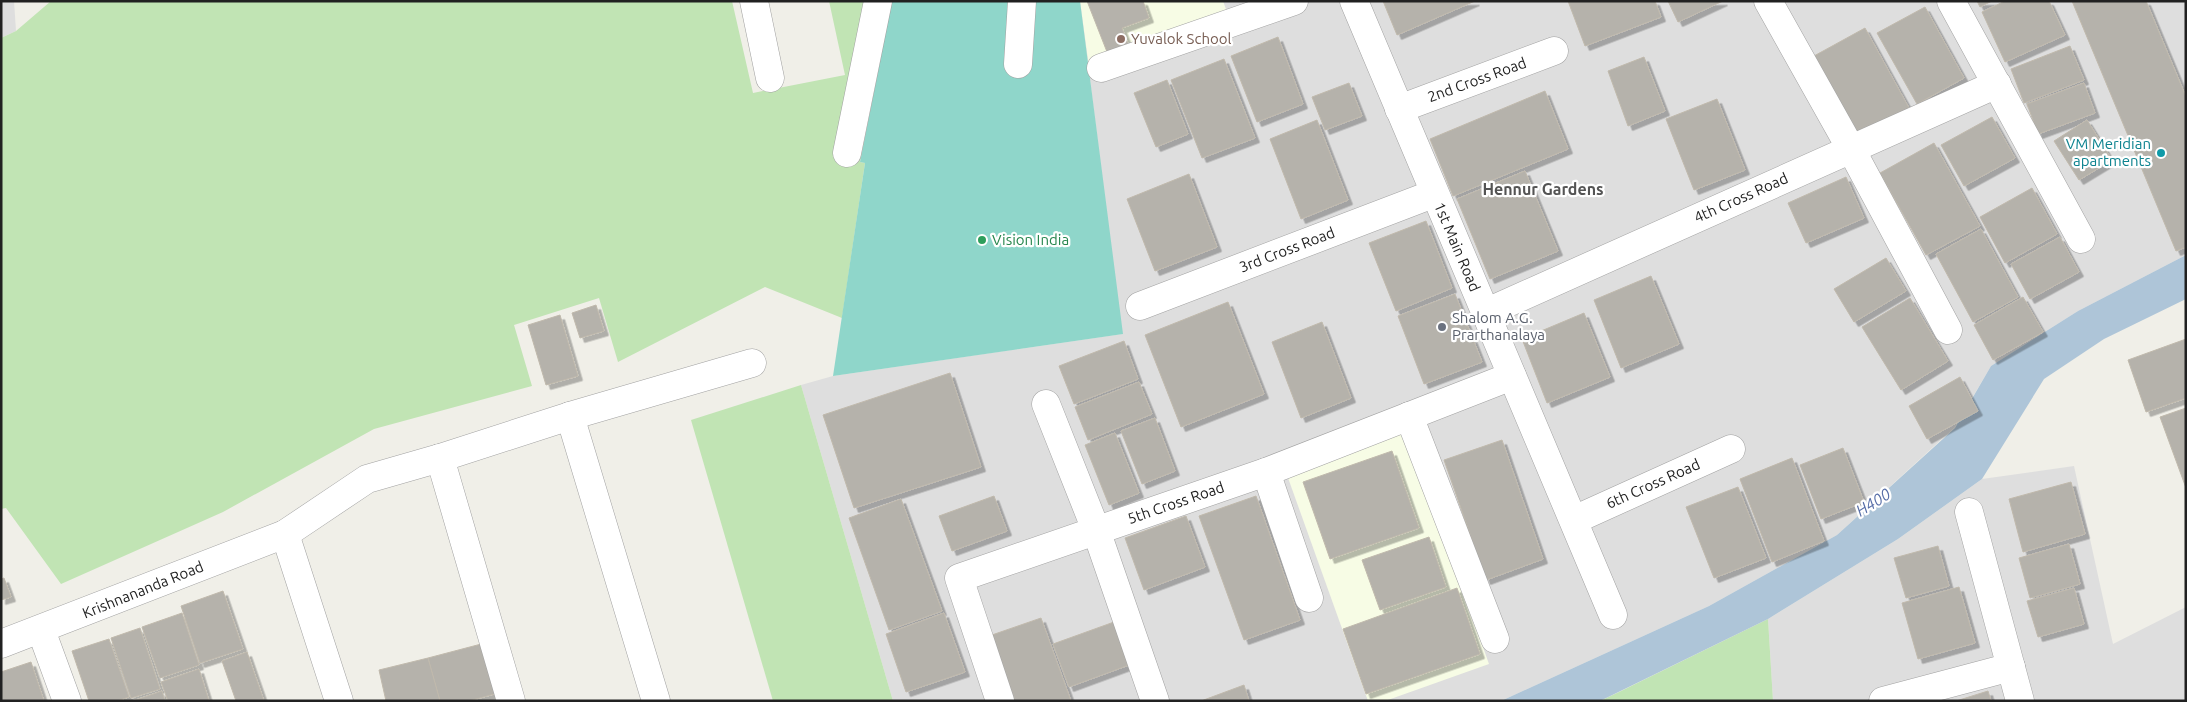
<svg xmlns="http://www.w3.org/2000/svg" width="2187" height="702" font-family="Ubuntu,sans-serif">
  <defs>
    <filter id="shadow"><feDropShadow dx="4.5" dy="4.5" stdDeviation="0" flood-color="#0004"/></filter>
  </defs>
  <rect width="100%" height="100%" fill="#f0efe8"/>
  <!-- residential -->
  <g fill="#dedede">
    <polygon points="1,1 14,1 16,31 1,38"/>
    <polygon points="1080,1 2186,1 2186,255 2078,311 1991,366 1955,427 1837,535 1709,606 1501,701 893,701 801,385 833,376 1122,334"/>
    <polygon points="2074,466 2113,644 2186,607 2186,701 1773,701 1768,619 1898,539 1982,479"/>
  </g>
  <!-- education -->
  <g fill="#f7fce5">
    <polygon points="1080,1 1223,1 1227,12 1089,67"/>
    <polygon points="1406,432 1489,664 1385,701 1368,701 1287,475"/>
  </g>
  <!-- grass -->
  <g fill="#c1e4b4">
    <polygon points="51,1 732,1 753,93 845,75 829,1 892,1 860,162 865,163 842,318 765,287 618,362 599,298 514,325 532,386 374,429 223,512 61,584 6,508 1,509 1,38 16,31"/>
    <polygon points="801,385 893,701 773,701 691,420"/>
    <polygon points="1768,619 1773,701 1600,701 1619,692"/>
  </g>
  <!-- pitch -->
  <polygon fill="#8fd6ca" points="892,1 1080,1 1123,334 833,376 865,163 860,162"/>
  <!-- water -->
  <polygon fill="#aec5d8" points="2186,255 2186,299 2104,339 2044,379 1982,479 1898,539 1768,619 1600,701 1501,701 1709,606 1837,535 1955,428 1991,366 2078,311"/>
  <!-- building -->
  <g fill="#b5b2ab" stroke="#c0b9ac" filter="url(#shadow)">
    <polygon points="1087,1 1143,1 1149,18 1122,28 1130,49 1109,57"/>
    <polygon points="1383,1 1475,1 1397,35"/>
    <polygon points="1568,1 1655,1 1661,17 1585,46"/>
    <polygon points="1668,1 1723,1 1678,22"/>
    <polygon points="1977,1 1992,1 1980,7"/>
    <polygon points="2005,1 2049,1 2065,35 2005,62 1982,12"/>
    <polygon points="2072,1 2146,1 2186,97 2186,247 2176,251"/>
    <polygon points="1925,7 1964,78 1917,104 1877,33"/>
    <polygon points="1865,28 1909,108 1858,136 1814,56"/>
    <polygon points="1278,37 1303,104 1257,122 1231,56"/>
    <polygon points="2070,46 2084,80 2024,103 2011,69"/>
    <polygon points="1644,57 1665,111 1628,126 1608,71"/>
    <polygon points="1224,59 1255,138 1202,158 1171,80"/>
    <polygon points="1167,80 1188,134 1156,147 1134,93"/>
    <polygon points="1349,83 1362,116 1325,130 1312,97"/>
    <polygon points="2084,83 2095,113 2038,134 2027,104"/>
    <polygon points="1545,91 1568,149 1453,196 1430,139"/>
    <polygon points="1717,99 1745,170 1694,190 1666,119"/>
    <polygon points="1992,117 2015,158 1964,186 1941,145"/>
    <polygon points="1317,120 1348,200 1301,219 1270,139"/>
    <polygon points="2087,120 2112,160 2079,180 2054,141"/>
    <polygon points="1934,143 1980,226 1926,255 1880,173"/>
    <polygon points="1525,171 1558,251 1490,279 1457,199"/>
    <polygon points="1189,174 1217,247 1155,271 1127,199"/>
    <polygon points="1846,177 1864,218 1806,243 1788,203"/>
    <polygon points="2032,188 2057,234 2005,263 1980,217"/>
    <polygon points="1426,221 1452,288 1396,311 1369,243"/>
    <polygon points="1981,229 2018,297 1973,322 1936,254"/>
    <polygon points="2060,237 2079,272 2030,299 2011,264"/>
    <polygon points="1886,258 1906,291 1854,322 1834,289"/>
    <polygon points="1651,276 1679,344 1621,368 1594,300"/>
    <polygon points="1455,294 1482,362 1424,384 1398,316"/>
    <polygon points="2023,297 2043,332 1993,360 1974,325"/>
    <polygon points="1910,298 1948,361 1901,390 1862,327"/>
    <polygon points="1228,302 1264,394 1181,427 1145,335"/>
    <polygon points="596,305 604,331 580,338 572,313"/>
    <polygon points="1584,313 1610,377 1547,403 1522,339"/>
    <polygon points="560,315 578,376 546,385 528,325"/>
    <polygon points="1322,322 1351,398 1301,418 1272,342"/>
    <polygon points="2186,339 2186,398 2146,412 2128,360"/>
    <polygon points="1124,341 1138,379 1074,404 1059,366"/>
    <polygon points="950,373 981,467 854,508 823,415"/>
    <polygon points="1960,377 1978,411 1927,439 1909,406"/>
    <polygon points="1139,382 1152,414 1088,440 1075,407"/>
    <polygon points="2186,408 2186,488 2160,417"/>
    <polygon points="1155,418 1175,471 1142,484 1121,431"/>
    <polygon points="1115,433 1139,493 1109,505 1085,445"/>
    <polygon points="1502,440 1543,559 1486,580 1444,460"/>
    <polygon points="1843,448 1864,502 1821,519 1800,465"/>
    <polygon points="1392,451 1419,528 1330,559 1303,482"/>
    <polygon points="1792,458 1824,541 1772,562 1740,479"/>
    <polygon points="2071,482 2085,534 2023,552 2009,499"/>
    <polygon points="1738,487 1766,558 1714,578 1686,507"/>
    <polygon points="994,496 1007,531 952,551 939,516"/>
    <polygon points="1256,496 1300,620 1244,640 1199,516"/>
    <polygon points="901,499 942,611 889,630 849,518"/>
    <polygon points="1186,516 1205,567 1144,590 1125,538"/>
    <polygon points="1429,537 1446,587 1380,610 1362,560"/>
    <polygon points="2069,544 2080,584 2030,598 2019,558"/>
    <polygon points="1938,546 1949,586 1906,598 1894,558"/>
    <polygon points="4,578 11,597 1,600 1,579"/>
    <polygon points="1959,587 1975,643 1918,659 1902,603"/>
    <polygon points="1457,588 1480,654 1366,694 1343,629"/>
    <polygon points="2074,588 2084,624 2038,637 2027,601"/>
    <polygon points="223,591 243,649 200,663 181,606"/>
    <polygon points="182,613 199,665 160,678 142,627"/>
    <polygon points="944,613 965,672 906,692 886,634"/>
    <polygon points="1041,618 1071,701 1012,701 989,636"/>
    <polygon points="1114,622 1129,665 1069,687 1053,644"/>
    <polygon points="140,628 160,689 131,698 111,638"/>
    <polygon points="109,639 129,697 117,701 89,701 72,651"/>
    <polygon points="485,643 498,693 469,701 440,701 428,658"/>
    <polygon points="247,652 264,701 236,701 222,661"/>
    <polygon points="428,658 440,701 386,701 379,670"/>
    <polygon points="31,662 44,701 1,701 1,672"/>
    <polygon points="199,669 209,701 168,701 161,682"/>
    <polygon points="1244,685 1249,701 1201,701"/>
    <polygon points="162,691 165,701 133,701"/>
    <polygon points="1988,691 1991,701 1956,701"/>
  </g>
  <g fill="none" stroke-linecap="round" stroke-linejoin="round">
    <defs>
      <g id="minor">
        <polyline points="754,1 770,78"/>
        <polyline points="1354,1 1613,615"/>
        <polyline points="1768,1 1851,149 1948,330"/>
        <polyline points="1951,1 2081,239"/>
        <polyline points="1018,64 1022,1"/>
        <polyline points="1101,68 1294,1"/>
        <polyline points="1399,109 1554,51"/>
        <polyline points="847,153 878,1"/>
        <polyline points="1140,306 1433,194"/>
        <polyline points="1485,313 1997,84"/>
        <polyline points="1046,404 1096,530 1155,701"/>
        <polyline points="570,416 656,701"/>
        <polyline points="1409,416 1495,639"/>
        <polyline points="440,458 511,701"/>
        <polyline points="1266,472 1309,598"/>
        <polyline points="1969,512 2020,701"/>
        <polyline points="1574,520 1731,449"/>
        <polyline points="285,534 339,701"/>
        <polyline points="41,630 67,701"/>
        <polyline points="1,644 285,534 367,479 440,458 570,416 752,363"/>
        <polyline points="1000,701 959,578 1266,472 1512,376"/>
        <polyline points="1883,701 2011,667"/>
      </g>
    </defs>
    <!-- minor casing -->
    <use href="#minor" stroke="#a2a2a2" stroke-width="29"/>
    <!-- minor -->
    <use href="#minor" stroke="#fff" stroke-width="28"/>
  </g>
  <!-- markers -->
  <circle fill="#8d6e63" stroke="#fff" stroke-width="2" cx="1121" cy="39" r="5"/>
  <circle fill="#0f9aa8" stroke="#fff" stroke-width="2" cx="2161" cy="153" r="5"/>
  <circle fill="#2e9e5b" stroke="#fff" stroke-width="2" cx="982" cy="240" r="5"/>
  <circle fill="#6b7280" stroke="#fff" stroke-width="2" cx="1442" cy="327" r="5"/>
  <g text-anchor="middle" stroke-width="4.5" stroke-linejoin="round" paint-order="stroke">
    <!-- education labels -->
    <g font-size="15" fill="#785e54" stroke="#fff" text-anchor="start">
      <text x="1131" y="44">Yuvalok School</text>
    </g>
    <!-- street labels -->
    <g font-size="15" fill="#212121" stroke="#fff">
      <text transform="translate(1477 80) rotate(-20)" y="5">2nd Cross Road</text>
      <text transform="translate(1741 198) rotate(-24)" y="5">4th Cross Road</text>
      <text transform="translate(1457 247) rotate(67)" y="5">1st Main Road</text>
      <text transform="translate(1287 250) rotate(-21)" y="5">3rd Cross Road</text>
      <text transform="translate(1653 484) rotate(-24)" y="5">6th Cross Road</text>
      <text transform="translate(1176 503) rotate(-19)" y="5">5th Cross Road</text>
      <text transform="translate(143 590) rotate(-22)" y="5">Krishnananda Road</text>
    </g>
    <!-- culture labels -->
    <g font-size="15" fill="#0d838f" stroke="#fff" text-anchor="end">
      <text x="2151" y="149">VM Meridian<tspan x="2151" dy="17">apartments</tspan></text>
    </g>
    <!-- leisure labels -->
    <g font-size="15" fill="#27864d" stroke="#fff" text-anchor="start">
      <text x="992" y="245">Vision India</text>
    </g>
    <!-- worship labels -->
    <g font-size="15" fill="#5b616d" stroke="#fff" text-anchor="start">
      <text x="1452" y="323">Shalom A.G.<tspan x="1452" dy="17">Prarthanalaya</tspan></text>
    </g>
    <!-- neighbourhood labels -->
    <g font-size="16" font-weight="bold" fill="#545454" stroke="#fff">
      <text x="1543" y="195">Hennur Gardens</text>
    </g>
    <!-- water labels -->
    <g font-size="16" font-style="italic" fill="#566da7" stroke="#fff">
      <text transform="translate(1873 502) rotate(-32)" y="6">H400</text>
    </g>
  </g>
  <!-- border -->
  <rect width="2187" height="702" fill="none" stroke="#212121" stroke-width="5"/>
</svg>
